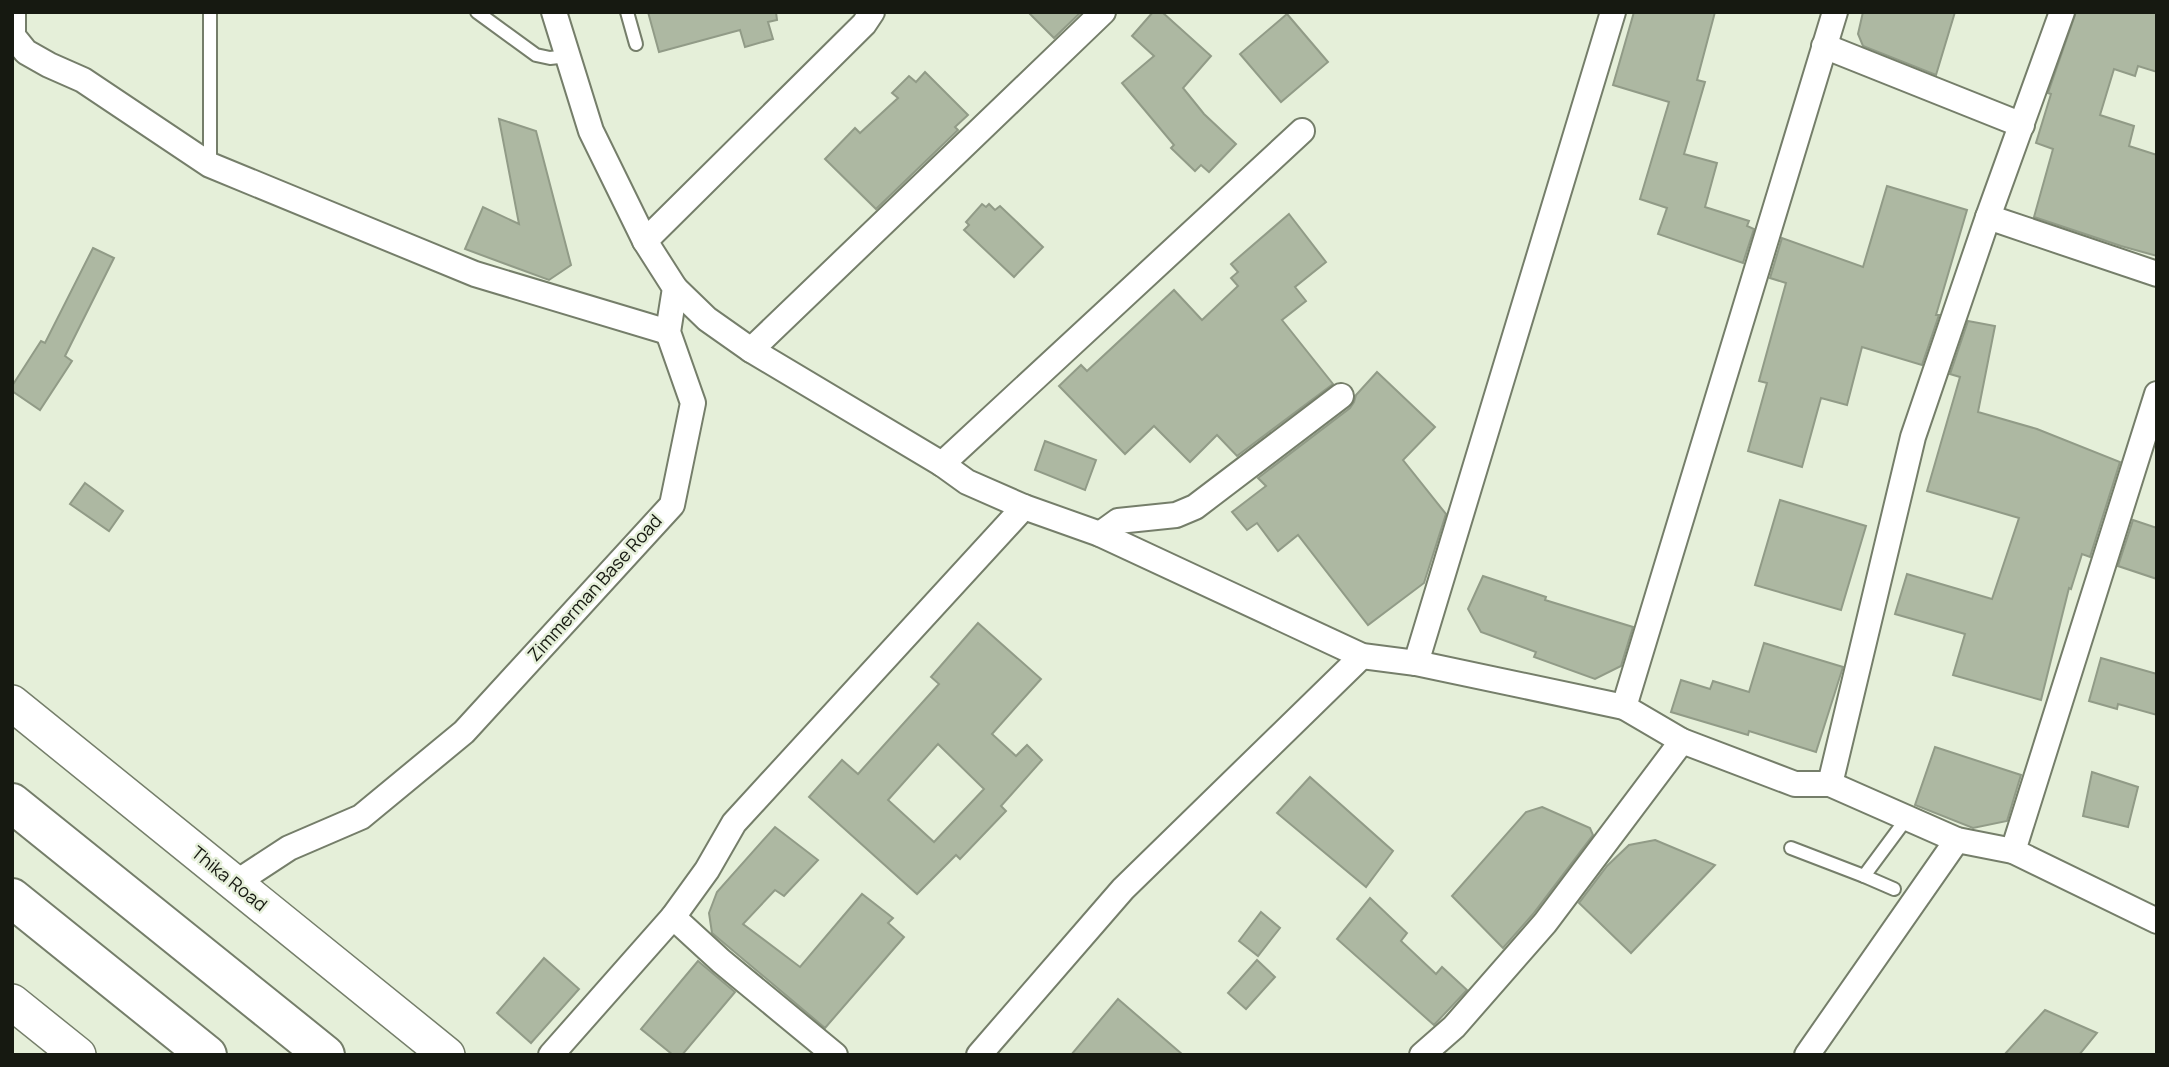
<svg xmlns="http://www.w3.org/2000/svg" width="2169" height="1067" font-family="Manrope,sans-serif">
  <rect width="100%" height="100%" fill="#e5efd9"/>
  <!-- building -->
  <g fill="#adb8a2" stroke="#919b87" stroke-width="2" fill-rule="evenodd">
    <polygon points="648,12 776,12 777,20 768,22 773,39 745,47 740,30 659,52"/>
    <polygon points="1028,12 1081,12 1054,38"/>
    <polygon points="1153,12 1162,12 1211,56 1183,88 1204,114 1236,144 1209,172 1201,165 1195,171 1171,148 1174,145 1122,83 1154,56 1132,36"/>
    <polygon points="1634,12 1715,12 1697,80 1705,82 1684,154 1717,163 1705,207 1749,221 1747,226 1754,229 1743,263 1658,234 1667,208 1640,199 1669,102 1613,85"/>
    <polygon points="1863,12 1955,12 1936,75 1863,46 1858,34"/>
    <polygon points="2076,12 2157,12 2157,72 2138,66 2135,76 2114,69 2100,115 2134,126 2129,146 2157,155 2157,256 2121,246 2034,217 2053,149 2036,143 2051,94 2048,93"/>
    <polygon points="1287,14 1328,62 1281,102 1240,54"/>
    <polygon points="925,72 968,115 955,127 958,130 876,209 825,159 855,128 860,133 898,98 892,93 909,76 916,82"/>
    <polygon points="499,119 536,131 571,265 549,280 465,249 483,207 519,224"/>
    <polygon points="1887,186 1967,210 1936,315 1939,315 1922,365 1862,347 1847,405 1821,398 1802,467 1748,451 1767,383 1759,381 1786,283 1770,278 1782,238 1863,267"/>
    <polygon points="982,204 986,207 989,204 995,210 1000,206 1043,247 1014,277 964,230 969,225 966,222"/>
    <polygon points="1289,214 1326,262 1295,287 1306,301 1282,320 1333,384 1237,456 1217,435 1190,462 1154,426 1125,454 1059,386 1081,365 1087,371 1174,290 1202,320 1238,286 1231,278 1238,272 1231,264"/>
    <polygon points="93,248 114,258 65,356 72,361 40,410 12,391 12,386 41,341 45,343"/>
    <polygon points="1968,321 1995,326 1978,412 2037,429 2120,462 2090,557 2082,554 2071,589 2069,588 2041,700 1953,675 1965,634 1895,614 1907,574 1992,599 2019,518 1927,491 1960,377 1950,374"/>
    <polygon points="1377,372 1435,427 1403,460 1446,514 1424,583 1368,625 1298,535 1278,551 1257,523 1247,530 1232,512 1266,486 1258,478 1350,408 1354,402 1356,395"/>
    <polygon points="1045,441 1096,460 1085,490 1035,470"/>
    <polygon points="85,483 123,511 109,531 70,504"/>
    <polygon points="1780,500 1866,526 1841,610 1755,585"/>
    <polygon points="2133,520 2157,528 2157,579 2118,566"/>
    <polygon points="1483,576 1546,597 1545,600 1633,627 1621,666 1595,679 1534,657 1536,652 1481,632 1468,609"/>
    <path d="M978 623 1041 679 992 734 1016 756 1027 745 1042 760 1001 806 1006 811 960 859 956 855 917 894 809 797 842 760 858 774 939 684 931 677ZM938 744 984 789 934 842 888 800Z"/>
    <polygon points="1764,643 1843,667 1816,752 1749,731 1748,735 1671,712 1681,680 1710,689 1713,681 1749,692"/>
    <polygon points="2101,658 2157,674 2157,715 2118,704 2117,709 2089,701"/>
    <polygon points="1935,747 2021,775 2007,821 1973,828 1915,805"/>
    <polygon points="2092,772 2138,787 2128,827 2083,816"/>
    <polygon points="1310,777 1393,851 1366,887 1277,813"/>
    <polygon points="1542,807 1590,828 1593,835 1533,914 1503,948 1452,896 1526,812"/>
    <polygon points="775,827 818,860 784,896 775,890 743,924 800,967 862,894 893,918 888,923 904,937 825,1028 712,933 709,913 717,892"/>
    <polygon points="1655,840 1715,865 1631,953 1579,903 1607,866 1629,845"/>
    <polygon points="1370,898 1407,933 1401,941 1436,974 1442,967 1467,990 1434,1025 1337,939"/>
    <polygon points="1261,912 1280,928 1258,956 1239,941"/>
    <polygon points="544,958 579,989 531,1043 497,1013"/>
    <polygon points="1257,960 1275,977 1246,1009 1228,993"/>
    <polygon points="698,961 735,992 682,1055 673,1055 641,1029"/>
    <polygon points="1118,999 1183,1055 1071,1055"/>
    <polygon points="2045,1010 2097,1033 2079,1055 2004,1055"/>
  </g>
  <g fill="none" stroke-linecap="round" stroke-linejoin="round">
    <defs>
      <g id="lane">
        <polyline points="477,12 536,55 550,58 568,56"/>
        <polyline points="627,12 636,44"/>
        <polyline points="210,164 210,12"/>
        <polyline points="1791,848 1864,876 1907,818"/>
        <polyline points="1864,876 1894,889"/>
      </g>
      <g id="street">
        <polyline points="13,12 13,36 26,52 49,65 83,80 210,165 475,274 668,332"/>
        <polyline points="1824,46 2022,125"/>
        <polyline points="1988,217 2157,274"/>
        <polyline points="645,241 864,24 872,12"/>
        <polyline points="675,288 707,319 751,350 942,464 967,482 1024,507 1100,534 1362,656 1416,663 1624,707 1682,741 1795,784 1830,784 1957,840 2013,851 2157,921"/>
        <polyline points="751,350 1103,12"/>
        <polyline points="942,464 1302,131"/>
        <polyline points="1100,534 1118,521 1176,515 1195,507 1341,396"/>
        <polyline points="1416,663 1613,12"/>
        <polyline points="1624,707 1835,12"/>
        <polyline points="1830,784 1913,437 1988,217 2062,12"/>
        <polyline points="2013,851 2157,394"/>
        <polyline points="234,884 289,848 361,817 464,732 672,505 693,403 668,332 675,288 645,241 591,131 554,12"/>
        <polyline points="551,1055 673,917"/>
        <polyline points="835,1055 721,961 673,917 707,870 734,823 1024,507"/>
        <polyline points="979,1055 1123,889 1362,656"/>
        <polyline points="1422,1055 1454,1027 1545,923 1682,741"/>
        <polyline points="1807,1055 1957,840"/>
      </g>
      <g id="secondary">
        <polyline points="12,703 447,1055"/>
        <polyline points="12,1002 78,1055"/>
      </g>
      <g id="highway">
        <polyline points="12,803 325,1055"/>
        <polyline points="12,898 207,1055"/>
      </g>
    </defs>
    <!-- lane casing -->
    <use href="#lane" stroke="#757e6a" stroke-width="16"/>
    <!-- street casing -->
    <use href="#street" stroke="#757e6a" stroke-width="28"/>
    <!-- secondary casing -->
    <use href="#secondary" stroke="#757e6a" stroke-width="38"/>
    <!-- highway casing -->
    <use href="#highway" stroke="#757e6a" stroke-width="42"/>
    <!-- lane -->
    <use href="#lane" stroke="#fff" stroke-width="12"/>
    <!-- street -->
    <use href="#street" stroke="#fff" stroke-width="24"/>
    <!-- secondary -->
    <use href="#secondary" stroke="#fff" stroke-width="35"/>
    <!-- highway -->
    <use href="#highway" stroke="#fff" stroke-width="38"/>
  </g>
  <g text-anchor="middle" stroke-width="5" stroke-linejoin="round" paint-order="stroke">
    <!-- street labels -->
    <g font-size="18" fill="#161911" stroke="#e5efd9">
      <text transform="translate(595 588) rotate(-48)" y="6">Zimmerman Base Road</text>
      <text transform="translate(229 879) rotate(39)" y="6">Thika Road</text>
    </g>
  </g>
  <!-- border -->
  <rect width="2169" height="1067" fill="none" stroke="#161911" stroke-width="28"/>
</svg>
